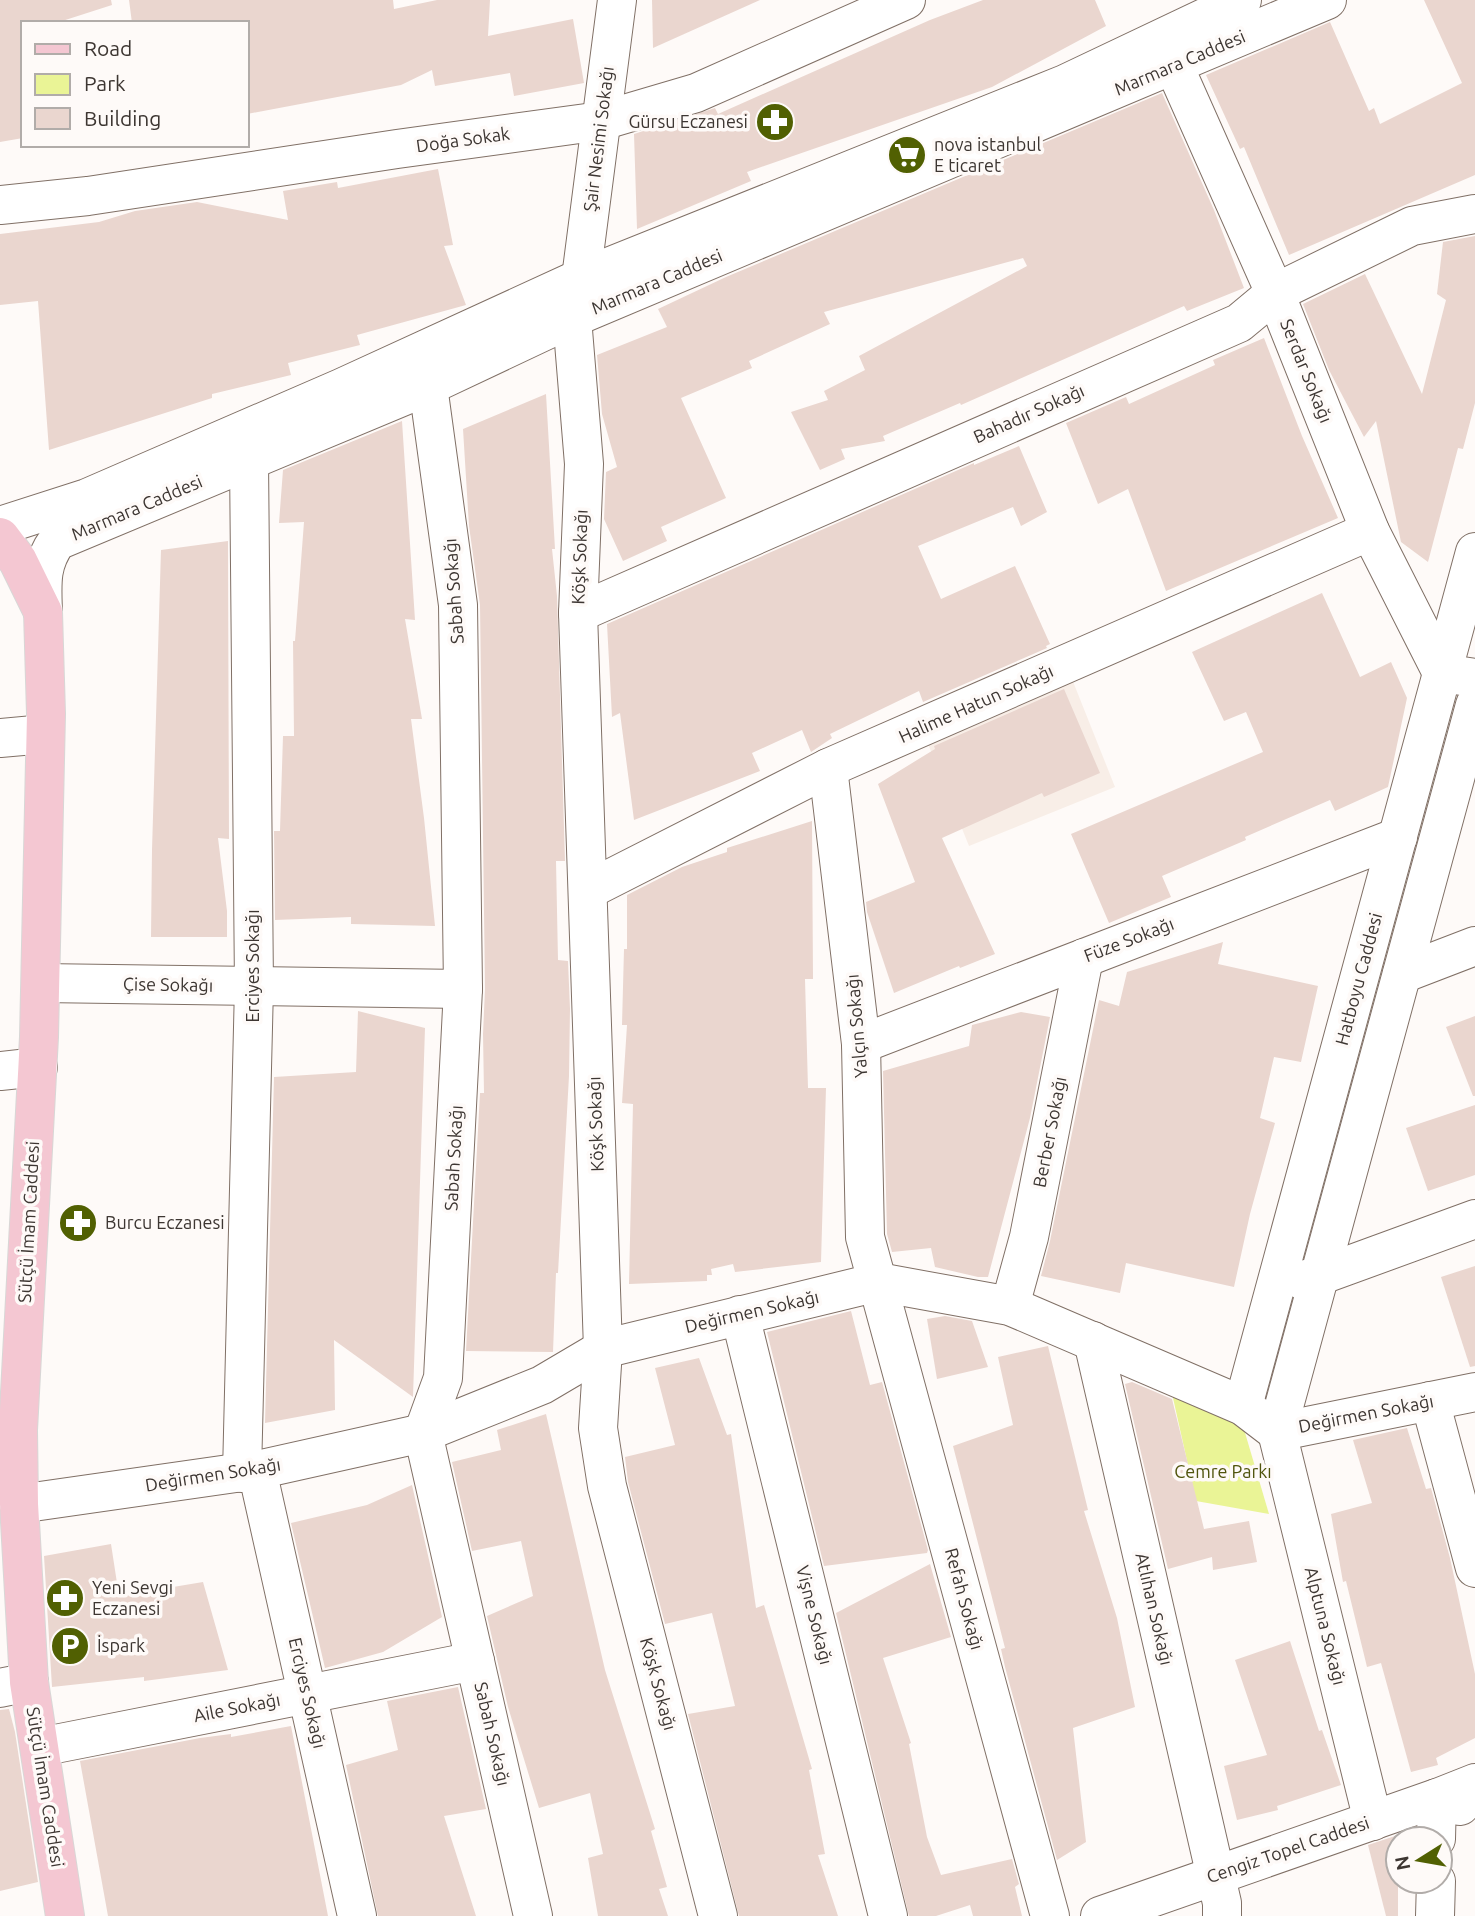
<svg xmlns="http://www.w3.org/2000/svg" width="1475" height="1916" font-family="Ubuntu,sans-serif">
  <rect width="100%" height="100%" fill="#fefaf8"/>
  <!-- built -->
  <polygon fill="#f8eee7" points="1070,674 1115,787 969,846 924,734"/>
  <!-- green -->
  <polygon fill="#eaf496" points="1171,1389 1238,1409 1269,1514 1196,1501"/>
  <!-- building -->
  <g fill="#ead6cf">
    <polygon points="0,0 111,0 112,5 56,23 23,23 23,138 0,142"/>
    <polygon points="129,0 393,0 394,9 437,0 490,0 488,36 573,19 584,83 514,96 510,73 435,86 432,70 401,85 247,114 247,23 132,23"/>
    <polygon points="652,0 760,0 653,48"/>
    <polygon points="983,0 1095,0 1106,26 992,87 747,172 751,181 637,229 634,134 715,108 718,114 930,20"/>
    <polygon points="1424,0 1475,0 1475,175 1289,255 1244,147 1240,149 1206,75 1330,22 1369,111 1374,108 1380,124 1462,83"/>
    <polygon points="1162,93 1214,210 1244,288 1187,311 1184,306 961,405 960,403 883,436 885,441 841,449 845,459 820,470 791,412 828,400 824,391 865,370 859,356 1027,266 1023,258 824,312 830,324 749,361 752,368 681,398 726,498 661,527 667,541 623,561 604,519 606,472 617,467 602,414 597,355 667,327 658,309 726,277"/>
    <polygon points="438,169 453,245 444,246 466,305 357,335 360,345 288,363 291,375 212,394 212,398 49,450 38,301 0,305 0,234 99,222 135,211 197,202 288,220 283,191 337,182 338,188"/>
    <polygon points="1475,236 1475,403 1463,449 1458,448 1428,562 1401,542 1376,421 1364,437 1329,370 1303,304 1365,274 1422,394 1446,300 1437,294 1443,242"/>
    <polygon points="1264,338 1302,436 1338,518 1166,591 1128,489 1098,504 1066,423 1126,397 1129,404 1215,365 1213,360"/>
    <polygon points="546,394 555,549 552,549 557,596 565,861 556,861 558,960 568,961 570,1009 569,1076 558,1273 556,1273 553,1352 466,1351 480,1093 484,1093 483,1034 485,989 480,605 469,526 463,429"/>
    <polygon points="402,421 415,620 405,619 422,719 411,719 424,818 435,926 351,924 351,917 275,920 274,831 280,831 283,736 294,736 293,641 295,641 304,522 279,523 283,470"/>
    <polygon points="1019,446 1047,512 1021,526 1013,507 918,546 941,599 1015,566 1050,644 1046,646 1047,648 923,702 919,691 830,734 832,738 811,752 802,730 752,753 760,771 634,820 620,713 612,717 607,624 974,463 974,465"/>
    <polygon points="228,541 229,839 218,838 227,911 227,937 151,937 152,850 161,550"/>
    <polygon points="1322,593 1360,677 1391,662 1407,698 1388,787 1335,811 1330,800 1245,837 1246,840 1162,876 1171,897 1109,923 1071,834 1263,752 1246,712 1224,721 1192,652"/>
    <polygon points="1064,689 1100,773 1044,797 1042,793 942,838 995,954 960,968 959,966 894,993 867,912 866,902 915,882 878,784 935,749 934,746"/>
    <polygon points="812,821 813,979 805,979 808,1088 826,1088 821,1262 735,1272 733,1264 711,1269 712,1275 707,1275 707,1281 629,1284 633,1104 622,1103 627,1025 622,1025 624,949 627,949 627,895 682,867 727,852 727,848"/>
    <polygon points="1223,942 1218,964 1318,986 1301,1062 1274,1057 1260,1118 1275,1123 1250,1214 1234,1287 1126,1263 1120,1293 1041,1276 1050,1241 1099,1000 1119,1006 1127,972"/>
    <polygon points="358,1011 425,1028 413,1397 334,1340 335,1410 265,1423 274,1077 356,1072"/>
    <polygon points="1021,1012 1050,1017 1030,1118 988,1277 978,1277 935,1267 931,1248 892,1252 887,1234 883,1071 969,1046 972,1025"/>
    <polygon points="1475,1016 1475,1096 1473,1096 1446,1027"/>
    <polygon points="1475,1105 1475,1175 1428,1191 1406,1128"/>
    <polygon points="1475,1266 1475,1366 1470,1367 1441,1277"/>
    <polygon points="851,1311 870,1385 882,1382 928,1550 927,1553 824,1566 767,1332"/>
    <polygon points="945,1316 972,1321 988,1367 937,1379 927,1319"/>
    <polygon points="1048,1346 1088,1510 1084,1511 1117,1618 1135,1707 1073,1728 1086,1842 1057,1860 1005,1667 1001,1649 1005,1648 953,1446 1013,1425 998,1357"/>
    <polygon points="699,1358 727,1435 731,1434 756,1608 764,1605 812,1769 809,1770 825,1854 818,1855 838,1916 739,1916 688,1714 735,1706 712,1613 665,1624 628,1482 625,1457 675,1445 655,1368"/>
    <polygon points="1132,1382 1172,1399 1204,1529 1249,1521 1257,1562 1213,1570 1212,1557 1168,1569 1125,1384"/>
    <polygon points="546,1414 605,1670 655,1829 651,1831 667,1887 659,1889 668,1916 598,1916 588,1858 603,1854 590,1793 539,1808 508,1707 487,1616 533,1596 521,1541 472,1551 452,1462 501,1450 497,1430"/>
    <polygon points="1407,1428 1426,1489 1431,1488 1450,1558 1475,1674 1475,1738 1436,1758 1438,1765 1411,1772 1381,1663 1367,1667 1346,1581 1343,1582 1331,1514 1372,1503 1353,1440"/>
    <polygon points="412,1485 442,1617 383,1652 325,1668 291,1523 367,1505"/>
    <polygon points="111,1544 119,1596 203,1582 228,1670 144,1681 144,1677 52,1687 44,1556"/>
    <polygon points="930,1564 951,1637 883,1658 911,1743 909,1744 927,1837 941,1875 1012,1859 1019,1884 1015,1887 1022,1916 973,1916 970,1905 936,1916 909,1916 836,1613"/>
    <polygon points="1290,1641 1319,1731 1322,1730 1341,1785 1277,1806 1278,1810 1237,1820 1224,1766 1267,1755 1235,1660"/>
    <polygon points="458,1687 486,1809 444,1816 476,1916 378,1916 346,1765 398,1750 387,1701"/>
    <polygon points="9,1709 15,1732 38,1882 0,1891 0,1710"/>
    <polygon points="291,1726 328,1916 108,1916 80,1761 200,1738 231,1734 231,1737"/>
    <polygon points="1398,1835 1398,1916 1386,1916 1368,1845"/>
  </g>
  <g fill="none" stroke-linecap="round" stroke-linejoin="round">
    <defs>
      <g id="minor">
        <polyline points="617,0 581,278 572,318 584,464 578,613 603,1349 598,1428 607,1486 718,1916"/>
        <polyline points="1179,41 1174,66 1275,293 1370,531 1442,673 1475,678"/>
        <polyline points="0,205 88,196 397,149 601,121 696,93 906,0"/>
        <polyline points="428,386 458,605 463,989 443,1378 423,1433 533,1916"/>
        <polyline points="0,526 87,498 341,388 581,278 1065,84 1242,0"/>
        <path d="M43 612C42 584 40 564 57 541L428 386 572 318 1327 0"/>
        <polyline points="578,613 1239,323 1275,293 1412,226 1475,214"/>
        <polyline points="0,738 45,734"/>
        <polyline points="828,768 861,1044 865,1237 1050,1916"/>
        <polyline points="588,890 828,768 1370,531"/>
        <polyline points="1402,974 1475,946"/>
        <polyline points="41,983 463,989"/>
        <polyline points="861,1044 1398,837"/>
        <polyline points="0,1071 38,1067"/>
        <polyline points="1302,1280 1319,1276 1475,1219"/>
        <polyline points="1010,1306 1029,1237 1084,958"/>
        <polyline points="740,1315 888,1916"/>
        <polyline points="1093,1341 1222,1903 1222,1916"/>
        <polyline points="1430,1401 1475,1568"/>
        <polyline points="1243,1406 1475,552"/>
        <polyline points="1277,1432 1475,1392"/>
        <polyline points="257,1470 357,1916"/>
        <polyline points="242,1473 254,987 249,460"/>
        <polyline points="19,1504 257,1470 423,1433 542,1385 603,1349 878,1282 1010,1306 1243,1406 1277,1432"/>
        <polyline points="0,1688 29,1682"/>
        <polyline points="40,1747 475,1661"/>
        <polyline points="1373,1821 1277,1432 1475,705"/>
        <polyline points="1436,1839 1437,1798 1460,1806"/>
        <polyline points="1100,1916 1437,1798 1475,1783"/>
        <polyline points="1435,1916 1436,1881"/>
      </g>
      <polyline id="major" points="0,537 18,561 43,612 46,714 39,1037 18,1430 19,1504 29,1682 65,1916"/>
    </defs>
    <!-- minor casing -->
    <use href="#minor" stroke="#807066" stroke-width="40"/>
    <!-- major casing -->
    <use href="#major" stroke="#d8d7d6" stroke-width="40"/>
    <!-- minor -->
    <use href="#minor" stroke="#fff" stroke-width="38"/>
    <!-- major -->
    <use href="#major" stroke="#f4c7d2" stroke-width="38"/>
  </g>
  <!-- icons -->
  <defs>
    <symbol id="pharmacy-disc" viewBox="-11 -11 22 22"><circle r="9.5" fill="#516002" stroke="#fefaf8"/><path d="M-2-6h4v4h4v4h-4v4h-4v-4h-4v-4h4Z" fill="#fff"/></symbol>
    <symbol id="supermarket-disc" viewBox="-11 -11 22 22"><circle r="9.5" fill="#516002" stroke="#fefaf8"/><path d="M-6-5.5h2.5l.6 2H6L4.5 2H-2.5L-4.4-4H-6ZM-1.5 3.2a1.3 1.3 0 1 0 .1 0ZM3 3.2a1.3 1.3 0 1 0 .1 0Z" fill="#fff"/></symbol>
    <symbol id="parking-disc" viewBox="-11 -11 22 22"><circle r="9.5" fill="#516002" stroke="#fefaf8"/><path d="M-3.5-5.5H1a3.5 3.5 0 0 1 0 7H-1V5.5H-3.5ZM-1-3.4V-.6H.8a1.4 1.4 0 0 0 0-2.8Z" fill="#fff"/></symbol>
  </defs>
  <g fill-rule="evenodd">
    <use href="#pharmacy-disc" x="753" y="100" width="44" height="44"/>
    <use href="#supermarket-disc" x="885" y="133" width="44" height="44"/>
    <use href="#pharmacy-disc" x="56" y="1201" width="44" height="44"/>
    <use href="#pharmacy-disc" x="43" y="1576" width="44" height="44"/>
    <use href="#parking-disc" x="48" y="1624" width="44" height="44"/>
  </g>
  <g text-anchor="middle" stroke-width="7" stroke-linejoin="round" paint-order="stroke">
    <!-- street labels -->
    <g font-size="18" fill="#3d3632" stroke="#fefaf8">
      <text transform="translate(1180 63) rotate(-23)" y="6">Marmara Caddesi</text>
      <text transform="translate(599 139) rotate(-83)" y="6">Şair Nesimi Sokağı</text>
      <text transform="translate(463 140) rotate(-8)" y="6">Doğa Sokak</text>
      <text transform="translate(657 282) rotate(-23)" y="6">Marmara Caddesi</text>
      <text transform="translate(1306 371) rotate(68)" y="6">Serdar Sokağı</text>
      <text transform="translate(1029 414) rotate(-24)" y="6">Bahadır Sokağı</text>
      <text transform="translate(137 508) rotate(-23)" y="6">Marmara Caddesi</text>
      <text transform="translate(580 557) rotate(-88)" y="6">Köşk Sokağı</text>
      <text transform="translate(454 591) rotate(-94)" y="6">Sabah Sokağı</text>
      <text transform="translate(976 704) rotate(-24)" y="6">Halime Hatun Sokağı</text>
      <text transform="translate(1129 940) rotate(-21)" y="6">Füze Sokağı</text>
      <text transform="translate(253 966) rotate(-90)" y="6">Erciyes Sokağı</text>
      <text transform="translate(1359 979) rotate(-75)" y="6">Hatboyu Caddesi</text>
      <text transform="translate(168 985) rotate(1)" y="6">Çise Sokağı</text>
      <text transform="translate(857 1026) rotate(-95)" y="6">Yalçın Sokağı</text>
      <text transform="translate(596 1124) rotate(-92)" y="6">Köşk Sokağı</text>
      <text transform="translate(1050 1132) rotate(-79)" y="6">Berber Sokağı</text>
      <text transform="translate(454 1158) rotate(-87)" y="6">Sabah Sokağı</text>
      <text transform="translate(29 1222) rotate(-87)" y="6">Sütçü İmam Caddesi</text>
      <text transform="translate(752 1312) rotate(-13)" y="6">Değirmen Sokağı</text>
      <text transform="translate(1366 1414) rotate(-11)" y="6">Değirmen Sokağı</text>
      <text transform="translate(213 1475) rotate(-9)" y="6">Değirmen Sokağı</text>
      <text transform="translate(964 1599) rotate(75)" y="6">Refah Sokağı</text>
      <text transform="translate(1154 1609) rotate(77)" y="6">Atlıhan Sokağı</text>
      <text transform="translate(814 1615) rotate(76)" y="6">Vişne Sokağı</text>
      <text transform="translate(1325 1626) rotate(76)" y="6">Alptuna Sokağı</text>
      <text transform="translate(658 1684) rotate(75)" y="6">Köşk Sokağı</text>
      <text transform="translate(307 1693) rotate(77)" y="6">Erciyes Sokağı</text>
      <text transform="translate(237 1708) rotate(-11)" y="6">Aile Sokağı</text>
      <text transform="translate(492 1734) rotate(77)" y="6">Sabah Sokağı</text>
      <text transform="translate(45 1787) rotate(81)" y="6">Sütçü İmam Caddesi</text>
      <text transform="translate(1288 1850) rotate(-19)" y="6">Cengiz Topel Caddesi</text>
    </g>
    <!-- poi labels -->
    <g font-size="18" fill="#3d3632" stroke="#fefaf8" text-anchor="start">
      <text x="748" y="128" text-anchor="end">Gürsu Eczanesi</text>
      <text x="934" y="151">nova istanbul<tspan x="934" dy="21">E ticaret</tspan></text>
      <text x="105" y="1229">Burcu Eczanesi</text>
      <text x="92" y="1594">Yeni Sevgi<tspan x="92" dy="21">Eczanesi</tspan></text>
      <text x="97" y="1652">İspark</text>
    </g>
    <!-- park labels -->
    <g font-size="18" fill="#50540d" stroke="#fefaf8">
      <text x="1223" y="1478">Cemre Parkı</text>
    </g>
  </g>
  <!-- legend -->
  <rect x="21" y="21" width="228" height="126" fill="#fefaf8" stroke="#b1aca9" stroke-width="2"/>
  <rect x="35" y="44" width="35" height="10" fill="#f4c7d2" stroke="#b1aca9" stroke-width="2"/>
  <text x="84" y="56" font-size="21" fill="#3d3632">Road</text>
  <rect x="35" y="74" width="35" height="21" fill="#eaf496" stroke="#b1aca9" stroke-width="2"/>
  <text x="84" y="91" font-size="21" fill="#3d3632">Park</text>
  <rect x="35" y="108" width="35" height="21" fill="#ead6cf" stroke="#b1aca9" stroke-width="2"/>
  <text x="84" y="126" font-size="21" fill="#3d3632">Building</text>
  <!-- north arrow -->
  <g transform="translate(1419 1860) rotate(259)"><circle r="33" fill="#fefaf8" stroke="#b1aca9" stroke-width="2"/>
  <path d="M0-5L12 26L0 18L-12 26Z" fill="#516002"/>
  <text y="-10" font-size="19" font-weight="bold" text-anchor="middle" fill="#3d3632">N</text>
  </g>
</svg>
